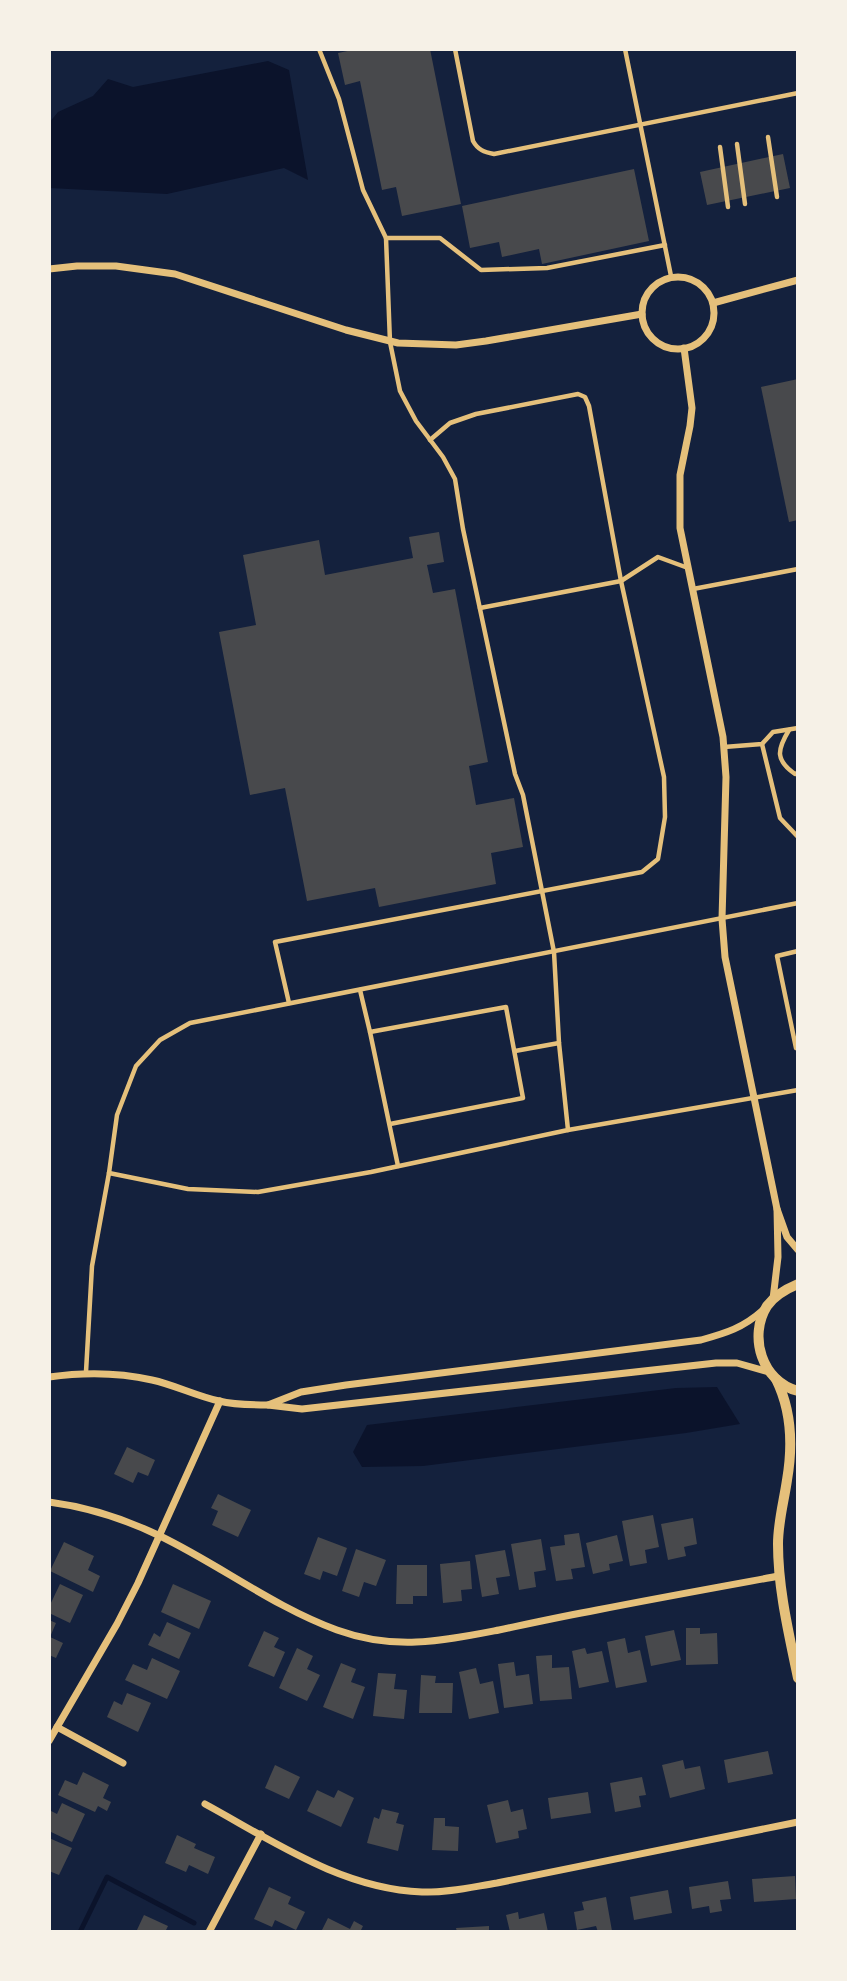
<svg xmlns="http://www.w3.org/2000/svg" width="847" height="1981" font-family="Manrope,sans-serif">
  <rect width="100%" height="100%" fill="#14213d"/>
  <!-- water -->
  <g fill="#0b132b">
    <polygon points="268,61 289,70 308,180 284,168 167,194 49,188 49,123 58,112 93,96 108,79 133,87"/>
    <polygon points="717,1387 740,1424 686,1433 423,1466 362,1467 353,1452 367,1425 676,1388"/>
  </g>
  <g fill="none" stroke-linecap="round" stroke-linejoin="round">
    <!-- stream -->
    <polyline stroke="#0b132b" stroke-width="5" points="80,1932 107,1877 194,1923"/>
  </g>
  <!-- building -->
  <g fill="#48494c">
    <polygon points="357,49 430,49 461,204 402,216 396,187 382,190 360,81 345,85 338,53"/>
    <polygon points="783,154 790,188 707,205 700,172"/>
    <polygon points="634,169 649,241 542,264 539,249 502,257 499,242 470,248 462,206"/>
    <polygon points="798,379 798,520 789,522 761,387"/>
    <polygon points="439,532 444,562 427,565 433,593 455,589 488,762 469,766 476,805 514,798 523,847 491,853 496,884 379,907 375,888 307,901 285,788 250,795 219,632 256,625 243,555 319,540 325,575 413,558 409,537"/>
    <polygon points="127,1447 155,1460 148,1476 138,1472 133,1483 114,1474"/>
    <polygon points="218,1494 251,1510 238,1537 212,1525 218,1511 211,1508"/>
    <polygon points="653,1515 659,1547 645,1550 647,1563 630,1566 622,1521"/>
    <polygon points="693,1518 697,1544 684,1547 686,1556 668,1560 661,1524"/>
    <polygon points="579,1533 585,1567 571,1569 573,1579 556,1581 550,1547 565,1545 564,1535"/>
    <polygon points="617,1535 623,1561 609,1564 610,1570 593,1574 586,1543"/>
    <polygon points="318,1537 347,1548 337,1576 323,1571 320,1580 304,1574"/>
    <polygon points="541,1539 546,1570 534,1572 536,1587 519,1590 511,1544"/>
    <polygon points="64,1542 94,1556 88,1570 100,1576 93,1592 50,1571"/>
    <polygon points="356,1549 386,1560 376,1586 364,1582 359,1597 342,1591"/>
    <polygon points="505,1550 510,1576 496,1578 499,1594 482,1597 475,1555"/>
    <polygon points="470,1561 472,1589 461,1590 462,1601 443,1603 440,1564"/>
    <polygon points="397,1565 427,1565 427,1596 413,1596 413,1604 396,1604"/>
    <polygon points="60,1584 83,1595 70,1623 49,1613 49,1607"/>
    <polygon points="173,1584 211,1601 199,1629 161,1612"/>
    <polygon points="49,1620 56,1623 50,1637 63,1643 56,1658 49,1655"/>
    <polygon points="167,1622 191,1633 179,1659 148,1645 154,1633 160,1637"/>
    <polygon points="686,1628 700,1628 700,1634 717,1633 718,1664 686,1665"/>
    <polygon points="674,1630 681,1660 651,1666 645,1636"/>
    <polygon points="264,1631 279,1638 274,1647 285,1652 274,1677 248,1666"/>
    <polygon points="625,1638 628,1653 640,1650 647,1682 616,1688 607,1642"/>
    <polygon points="297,1648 313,1656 307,1669 320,1675 307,1701 279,1688"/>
    <polygon points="585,1648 587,1654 602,1651 609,1682 579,1688 572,1651"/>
    <polygon points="552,1655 552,1668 569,1667 572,1699 540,1701 536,1656"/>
    <polygon points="152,1658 180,1671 167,1699 125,1680 133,1664 147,1670"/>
    <polygon points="514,1662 516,1676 529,1674 533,1704 504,1708 498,1664"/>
    <polygon points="341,1663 356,1669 351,1682 365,1687 353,1719 323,1707"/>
    <polygon points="476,1668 480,1684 493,1681 499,1713 469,1719 459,1672"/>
    <polygon points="378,1673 396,1674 394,1689 407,1690 404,1719 373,1716"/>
    <polygon points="421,1675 436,1676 435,1683 453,1683 452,1713 419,1713"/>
    <polygon points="127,1693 151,1703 138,1732 107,1717 114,1701 122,1705"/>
    <polygon points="768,1751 773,1774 728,1783 724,1760"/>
    <polygon points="683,1760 685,1769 700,1766 705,1789 670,1798 662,1765"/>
    <polygon points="275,1765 300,1777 289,1799 265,1788"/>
    <polygon points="83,1772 109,1785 103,1798 111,1802 107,1811 98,1806 95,1812 58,1795 65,1780 77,1785"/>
    <polygon points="642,1777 646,1795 639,1796 641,1807 615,1812 610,1783"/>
    <polygon points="317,1790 334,1798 338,1790 354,1798 341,1827 307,1811"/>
    <polygon points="588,1792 591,1813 551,1819 548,1798"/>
    <polygon points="508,1800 511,1812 523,1809 527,1829 518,1831 519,1838 496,1843 487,1805"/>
    <polygon points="62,1803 85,1814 72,1842 49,1831 49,1810 57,1814"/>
    <polygon points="382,1809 399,1813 396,1823 404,1825 398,1851 367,1843 374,1817 379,1819"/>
    <polygon points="434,1818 445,1818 445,1826 459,1827 458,1851 432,1850"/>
    <polygon points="177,1835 196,1844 194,1848 215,1857 208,1874 189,1865 186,1872 165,1863"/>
    <polygon points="49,1838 72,1848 59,1875 49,1871"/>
    <polygon points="795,1876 796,1899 754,1902 752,1879"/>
    <polygon points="728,1881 731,1899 720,1900 722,1911 710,1913 709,1906 692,1909 689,1887"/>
    <polygon points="269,1887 291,1897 288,1904 305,1912 296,1930 275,1920 272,1927 254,1919"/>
    <polygon points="668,1890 672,1913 634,1920 630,1897"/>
    <polygon points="606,1897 612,1931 598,1932 596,1926 577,1930 574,1912 584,1910 582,1902"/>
    <polygon points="518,1912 519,1919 544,1913 548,1932 510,1932 506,1915"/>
    <polygon points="144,1915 168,1926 165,1932 136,1932"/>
    <polygon points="328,1918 350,1929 354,1921 363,1926 360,1932 321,1932"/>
    <polygon points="489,1926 489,1932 457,1932 456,1928"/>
  </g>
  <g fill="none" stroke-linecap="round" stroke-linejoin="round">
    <!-- service -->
    <g stroke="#e5c07b" stroke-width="4.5">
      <polyline points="319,49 339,99 363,190 386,238 440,238 481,270 547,268 665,245"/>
      <path d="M455 49 473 141C478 150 484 152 494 154L798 93"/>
      <polyline points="625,49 671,276"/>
      <polyline points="768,137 777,197"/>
      <polyline points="737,144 745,204"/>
      <polyline points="720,147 728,207"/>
      <polyline points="693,589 798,569"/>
      <polyline points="480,608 621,581 658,557 688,568"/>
      <path d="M789 730C777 750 775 760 795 774L798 773"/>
      <polyline points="762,744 780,818 798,837"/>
      <polyline points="724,747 762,744 773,732 798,728"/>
      <polyline points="798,951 777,956 796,1048 798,1049"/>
      <polyline points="360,990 370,1032 506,1007 523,1098 390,1124"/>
      <polyline points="289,1003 275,942 642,872 658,859 665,817 664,777 621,581 589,406 585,397 578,394 476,414 450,423 430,440"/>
      <polyline points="370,1032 398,1166"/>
      <polyline points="515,1051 559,1043"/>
      <polyline points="568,1130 798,1090"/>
      <polyline points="109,1173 188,1189 258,1192 371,1172 568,1130 559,1043 554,952 523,795 515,774 463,529 455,479 443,457 416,421 400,391 390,342 386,238"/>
      <polyline points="86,1372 92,1266 109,1173 117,1115 136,1066 160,1040 190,1023 798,903"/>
    </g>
    <!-- minor -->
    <g stroke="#e5c07b" stroke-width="7">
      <polyline points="49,269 77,266 116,266 175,274 346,330 398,343 456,345 486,341 642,314"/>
      <circle cx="678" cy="313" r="36"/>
      <polyline points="713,303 798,280"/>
      <polyline points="684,348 692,408 690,426 680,475 680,528 723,737 726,777 722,919 725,957 777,1209"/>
      <polyline points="773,1299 778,1257 777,1209 787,1237 798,1250"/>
      <path d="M763 1310C743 1328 726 1333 701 1340L346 1385 301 1392 268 1405 302 1409 716 1363H737L769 1372"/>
      <path d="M49 1377C84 1372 117 1372 152 1380 175 1385 196 1396 219 1401 235 1405 252 1405 268 1405"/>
      <path d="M49 1502C87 1507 125 1519 160 1536 220 1565 274 1607 337 1630 395 1651 442 1641 499 1630 532 1623 564 1616 597 1610 658 1598 719 1587 779 1576"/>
      <polyline points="57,1727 123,1763"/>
      <polyline points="49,1741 117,1624 138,1583 220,1401"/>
      <path d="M205 1804C273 1841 342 1889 422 1892 447 1893 472 1887 497 1883L798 1822"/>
      <polyline points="209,1932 261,1834"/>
    </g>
    <!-- tertiary -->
    <g stroke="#e5c07b" stroke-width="10">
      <path d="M798 1284C786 1289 775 1295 767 1306 748 1336 762 1382 798 1391"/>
      <path d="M776 1379C792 1411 793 1445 787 1480 784 1501 778 1522 778 1544 778 1589 789 1634 798 1678"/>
    </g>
  </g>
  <!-- border -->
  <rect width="847" height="1981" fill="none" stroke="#f6f1e7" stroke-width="102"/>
</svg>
